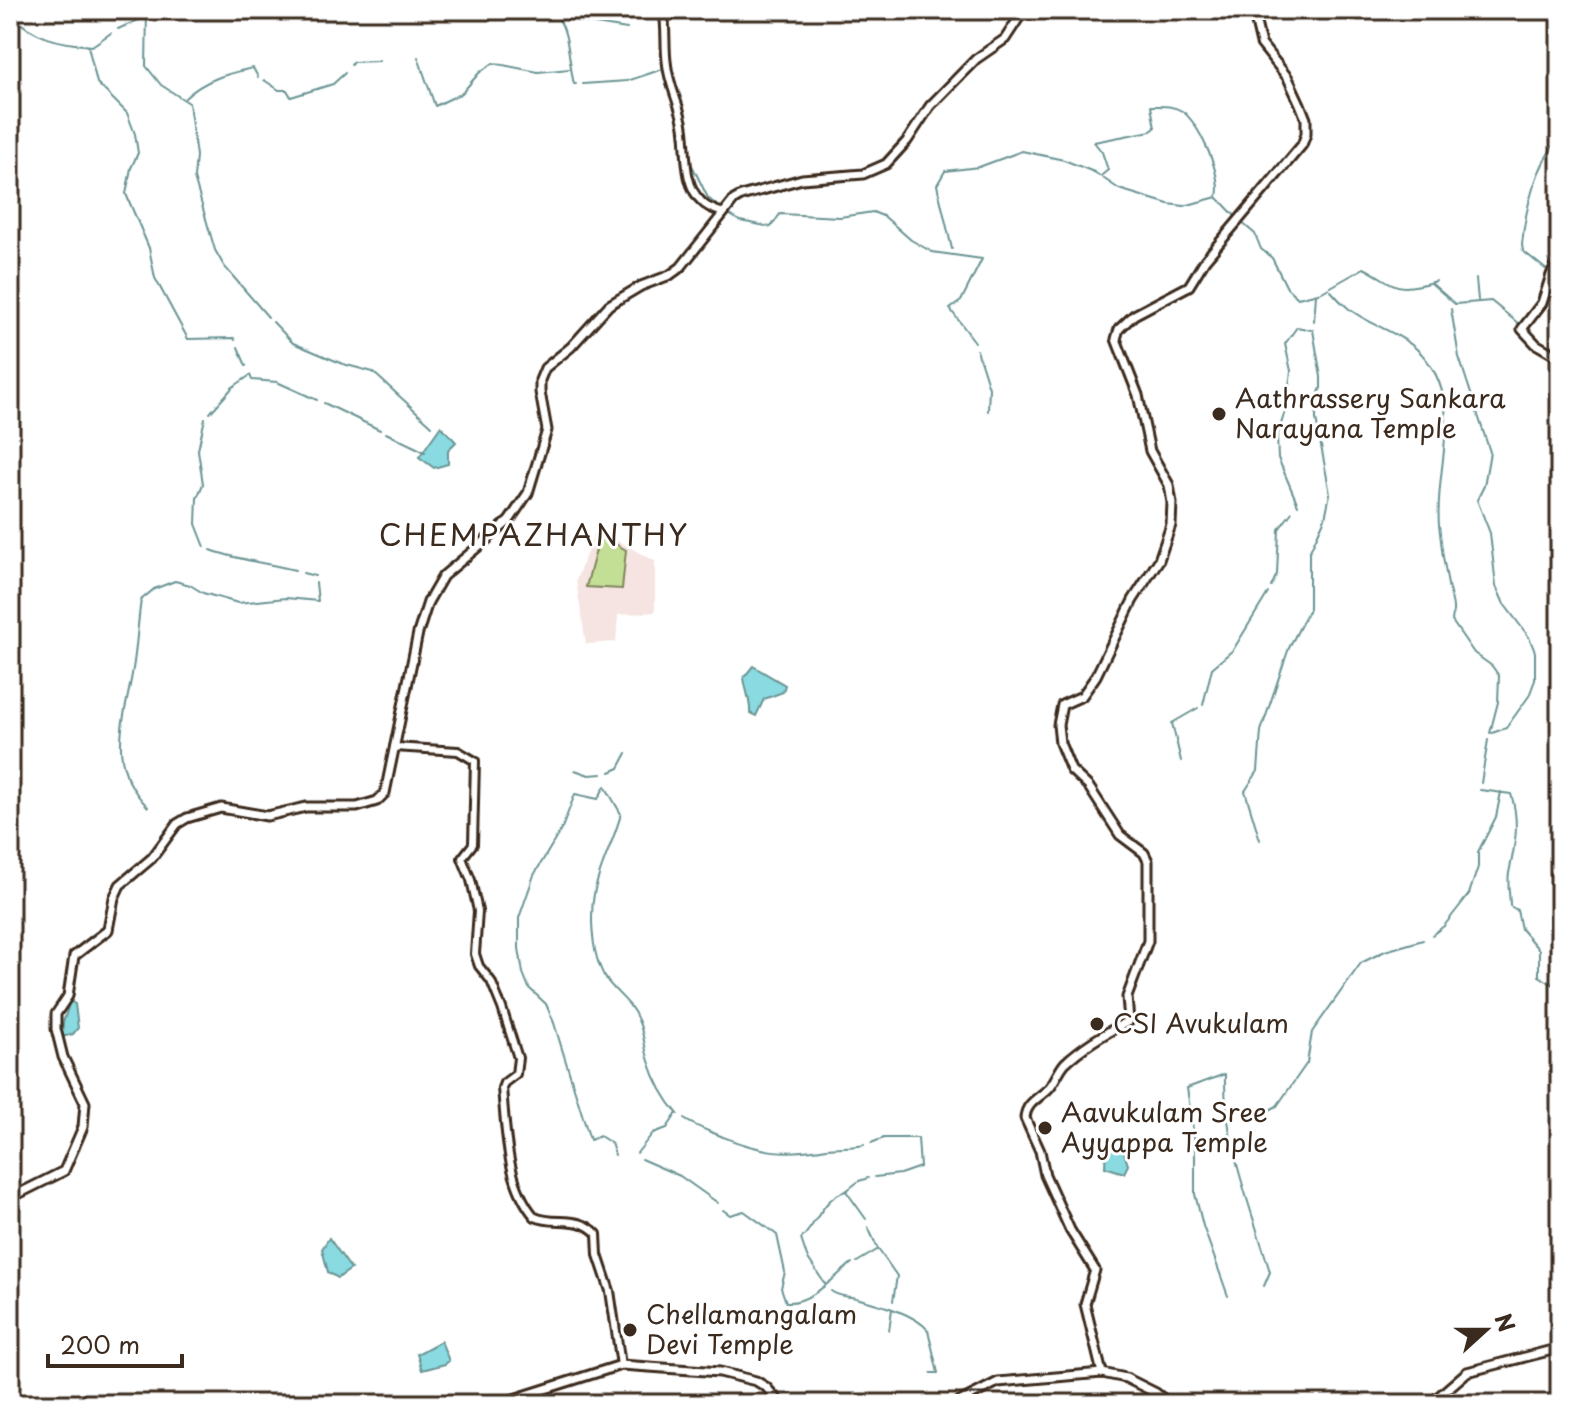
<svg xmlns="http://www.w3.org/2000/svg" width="1570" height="1414" font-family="'Playpen Sans',sans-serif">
  <rect width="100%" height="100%" fill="#fff"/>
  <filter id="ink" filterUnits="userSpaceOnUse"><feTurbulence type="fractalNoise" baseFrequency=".0125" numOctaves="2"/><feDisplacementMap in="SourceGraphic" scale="16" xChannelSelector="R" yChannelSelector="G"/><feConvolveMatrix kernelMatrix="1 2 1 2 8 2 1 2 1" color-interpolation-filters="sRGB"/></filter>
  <g filter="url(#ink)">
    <!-- built -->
    <polygon fill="#f5e4e2" points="596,529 655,561 655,612 618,615 616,642 586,644 576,580"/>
    <!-- green -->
    <polygon fill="#c3df96" stroke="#7f845a" stroke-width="2" points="600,535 626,550 622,589 586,587"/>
    <!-- water -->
    <g fill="#89dae1" stroke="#6a9493" stroke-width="2">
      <polygon points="441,426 456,442 448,450 448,464 434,468 419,457"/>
      <path d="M753 666 785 685 783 692 764 699 756 716 750 713C751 702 745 689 744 677Z"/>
      <polygon points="70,1001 75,1004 78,1028 73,1034 62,1037 63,1023"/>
      <polygon points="1118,1142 1121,1143 1128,1165 1124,1173 1105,1167 1106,1148"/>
      <polygon points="329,1238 351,1269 338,1278 328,1272 322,1249"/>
      <polygon points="441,1341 449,1361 445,1364 422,1370 417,1354"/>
    </g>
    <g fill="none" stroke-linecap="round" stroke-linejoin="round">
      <!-- stream -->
      <g stroke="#6a9493" stroke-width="2">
        <polyline points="147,10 146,66 161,85 189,103 196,156 194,178 215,250 224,266 268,317"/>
        <path d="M481 10C506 22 530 17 556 17"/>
        <polyline points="668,10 668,37"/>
        <path d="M10 14C34 38 58 43 92 46L111 33"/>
        <path d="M570 20 557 17C569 30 569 65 574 84H576"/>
        <polyline points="577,21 627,29"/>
        <polyline points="118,29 145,17"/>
        <polyline points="88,46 97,83 127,113 135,134 138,153 131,168 126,194 149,248 155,278 188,339 234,338 235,340"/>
        <polyline points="418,57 435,106 462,93 479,73 493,63 538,72 570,69"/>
        <polyline points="351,65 353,62 379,61"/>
        <polyline points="264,80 279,90 287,90 291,97 333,84 345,73"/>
        <polyline points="583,84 627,81 663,69"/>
        <polyline points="676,90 681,103"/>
        <path d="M185 98C205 79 227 74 253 68L258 77"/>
        <polyline points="689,159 708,198 719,207"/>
        <path d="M1102 175 1108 170 1102 152 1094 142 1151 131 1155 128 1151 106C1162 106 1172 105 1182 111 1199 122 1223 177 1217 196"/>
        <polyline points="727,213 740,221 771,227 780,214 840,217 873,212 885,217 911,240 932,252 982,259 961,301 950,309 975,342"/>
        <path d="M1240 221 1255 234 1261 249 1272 258 1287 288 1298 298 1322 292 1364 268C1398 286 1394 293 1436 281"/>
        <polyline points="952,249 937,185 945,171 979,167 1022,151 1064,160 1094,172 1119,189 1168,204 1184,206 1217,197 1236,217"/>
        <path d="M1548 271 1523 251 1522 245C1525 209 1536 165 1560 137"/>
        <polyline points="1476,279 1478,300"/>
        <polyline points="1431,283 1455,304 1491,301 1519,324"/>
        <path d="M1331 291C1336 297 1342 303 1348 308 1371 327 1406 333 1425 358 1465 407 1434 469 1439 525 1441 545 1444 565 1448 585 1451 602 1455 602 1452 621L1474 653 1492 666 1499 676 1498 702 1490 733"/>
        <polyline points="1451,309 1459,357 1490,452 1484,486 1477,500 1490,533 1496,586 1504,604 1529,637 1535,652 1535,680 1529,696 1506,728 1492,733"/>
        <polyline points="1314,321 1316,295"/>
        <polyline points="273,322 293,343 343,364 373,372 432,426"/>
        <polyline points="238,347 246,366"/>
        <polyline points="977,350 989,388 988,411"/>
        <polyline points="250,375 252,380 277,382 317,400"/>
        <polyline points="324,403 380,430"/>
        <polyline points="210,413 233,387 249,376"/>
        <polyline points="386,433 425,452"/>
        <polyline points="1298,505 1278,458 1277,437 1286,408 1291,371 1285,344 1297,327 1311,330"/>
        <polyline points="205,547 196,524 197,498 203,484 198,450 205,418"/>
        <path d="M211 550C238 560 266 563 295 570"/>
        <polyline points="303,573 315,576"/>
        <polyline points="1271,587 1277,574 1279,529 1292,512"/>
        <polyline points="1203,705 1212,668 1233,650 1268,593"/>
        <polyline points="1181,761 1172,723 1198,708"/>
        <polyline points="575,770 589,775 602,774"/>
        <polyline points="610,772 619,768 627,753"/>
        <polyline points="1481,783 1488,740"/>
        <path d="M1480 790 1511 794C1520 822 1515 846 1509 873 1507 883 1510 896 1510 906L1517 910 1521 929 1539 950V976L1555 986 1560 997"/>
        <path d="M148 807C102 761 127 716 134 662 137 641 138 620 141 600L154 589 175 581 190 585 203 593 238 603 286 598 318 601 316 583"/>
        <polyline points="1260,840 1245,791 1258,771 1261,731 1281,671 1289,648 1309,609 1309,553 1325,518 1330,494 1316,419 1316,400 1321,388 1321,377 1313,330"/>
        <polyline points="1432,935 1444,926 1469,894 1478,867 1478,852 1496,817 1501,792"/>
        <polyline points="1551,946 1553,973 1560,977"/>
        <polyline points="1235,1109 1264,1113 1277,1106 1307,1063 1312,1032 1361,963 1385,951 1423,940"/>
        <path d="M684 1119C696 1127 709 1131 723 1137 764 1153 784 1155 827 1148 839 1146 852 1148 864 1145"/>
        <polyline points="871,1143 884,1138 918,1138 920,1167 900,1174 875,1177"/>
        <polyline points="637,1153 653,1133 667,1128 677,1113"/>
        <path d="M615 1155 611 1143 600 1136 590 1140 554 1023 546 1004 529 988 523 973 519 948V918L534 875 562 828 575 794 598 799 605 786 621 814C614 841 599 867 594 894 590 915 592 948 600 967 608 990 629 997 638 1020 644 1033 644 1047 649 1061 655 1080 665 1099 678 1114"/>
        <polyline points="641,1159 680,1176 718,1203"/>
        <path d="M723 1210 730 1215 744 1211 777 1235 785 1272 781 1288 786 1302C811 1304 834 1277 852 1263"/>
        <polyline points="866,1219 846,1191 859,1181 868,1178"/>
        <polyline points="868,1227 878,1249 897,1276 893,1301"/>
        <polyline points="857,1262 877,1250"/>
        <path d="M825 1284 807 1257 801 1239C817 1224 823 1197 846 1191"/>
        <path d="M831 1291C839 1297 846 1296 856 1298 878 1304 914 1313 928 1330L938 1373H931"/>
        <path d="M1228 1296 1203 1226 1195 1194V1143L1187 1088 1225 1074C1223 1142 1251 1207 1270 1272L1264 1286"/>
        <polyline points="889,1331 892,1309"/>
      </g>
      <defs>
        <g id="tertiary">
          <path d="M663 10C667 29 664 46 667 65 669 84 678 101 682 119 689 144 680 182 702 202 707 208 717 211 724 213"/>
          <path d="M394 747 458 751 475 761 473 844 462 858 471 880 478 911 475 954 479 966 491 981 502 1008 518 1058 516 1074 504 1083 502 1088C506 1130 506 1184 535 1217 555 1226 579 1214 597 1234L598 1255 610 1291 621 1365"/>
        </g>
        <g id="secondary">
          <polyline points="1560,259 1551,275 1542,303 1522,329 1536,344 1560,358"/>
          <polyline points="10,1198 64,1171 83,1127 85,1103 63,1057 56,1029 56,1014 68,996 74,956 108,930 114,898 120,885 152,858 177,824 187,818 221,808 267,816 306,807 357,807 377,801 385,793 418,633 428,602 443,576 509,521 528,493 547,430 540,392 540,380 545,368 571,347 609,305 641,286 670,275 681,267 734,200 741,196 802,179 863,174 886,164 907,141 930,106 976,59 1005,39 1024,10"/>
          <path d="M1102 1373 1085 1304 1095 1270 1070 1230 1045 1175 1040 1151 1025 1118C1026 1103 1038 1099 1048 1089 1055 1082 1058 1071 1065 1063 1083 1046 1107 1032 1129 1021L1127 997 1148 941V861L1144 853 1120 835 1089 787 1071 770 1060 743 1058 725 1062 705 1082 696 1096 676 1133 600 1159 560 1171 525 1172 503 1169 485 1150 451 1138 395 1116 339 1119 329 1134 315 1189 286 1205 260 1302 145 1306 134V119L1300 104 1288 78 1261 44 1253 10"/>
          <polyline points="498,1404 621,1365 720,1372 756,1381 766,1387 781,1404"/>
          <polyline points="955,1404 998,1382 1102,1373 1126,1378 1156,1393 1170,1404"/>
          <polyline points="1430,1404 1467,1372 1560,1348"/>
        </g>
      </defs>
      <!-- tertiary casing -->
      <use href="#tertiary" stroke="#3b2a1e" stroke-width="12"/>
      <!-- secondary casing -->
      <use href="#secondary" stroke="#3b2a1e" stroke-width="13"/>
      <!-- tertiary -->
      <use href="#tertiary" stroke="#fff" stroke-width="6"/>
      <!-- secondary -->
      <use href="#secondary" stroke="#fff" stroke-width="7"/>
    </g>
  </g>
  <!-- markers -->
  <g fill="#3b2a1e" stroke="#fff" stroke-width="3">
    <circle cx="1219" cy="414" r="8"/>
    <circle cx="1097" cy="1024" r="8"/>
    <circle cx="1045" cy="1128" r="8"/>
    <circle cx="630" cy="1330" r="8"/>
  </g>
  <g text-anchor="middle" stroke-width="6" stroke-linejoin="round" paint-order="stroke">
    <!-- poi labels -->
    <g font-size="26" fill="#3b2a1e" stroke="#fff" text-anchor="start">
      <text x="1235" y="408">Aathrassery Sankara<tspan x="1235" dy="30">Narayana Temple</tspan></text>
      <text x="1113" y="1033">CSI Avukulam</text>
      <text x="1061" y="1122">Aavukulam Sree<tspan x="1061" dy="30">Ayyappa Temple</tspan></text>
      <text x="646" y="1324">Chellamangalam<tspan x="646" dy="30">Devi Temple</tspan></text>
    </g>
    <!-- quarter labels -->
    <g font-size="30" letter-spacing="2" fill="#3b2a1e" stroke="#fff">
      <text x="534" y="546">CHEMPAZHANTHY</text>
    </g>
  </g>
  <!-- margin -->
  <rect width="1570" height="1414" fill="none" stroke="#fff" stroke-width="40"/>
  <rect x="20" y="20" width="1530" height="1374" fill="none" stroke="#3b2a1e" stroke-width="3" filter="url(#ink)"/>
  <!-- north arrow -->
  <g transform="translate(1486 1330) rotate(69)" stroke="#ffffff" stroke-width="6" paint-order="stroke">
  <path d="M0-6L14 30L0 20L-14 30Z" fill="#3b2a1e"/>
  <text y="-12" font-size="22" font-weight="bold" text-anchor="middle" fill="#3b2a1e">N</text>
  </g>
  <!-- scale -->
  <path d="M48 1354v12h134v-12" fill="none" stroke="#3b2a1e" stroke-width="4"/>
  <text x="60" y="1354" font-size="24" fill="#3b2a1e" stroke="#ffffff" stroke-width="6" paint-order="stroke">200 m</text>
</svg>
